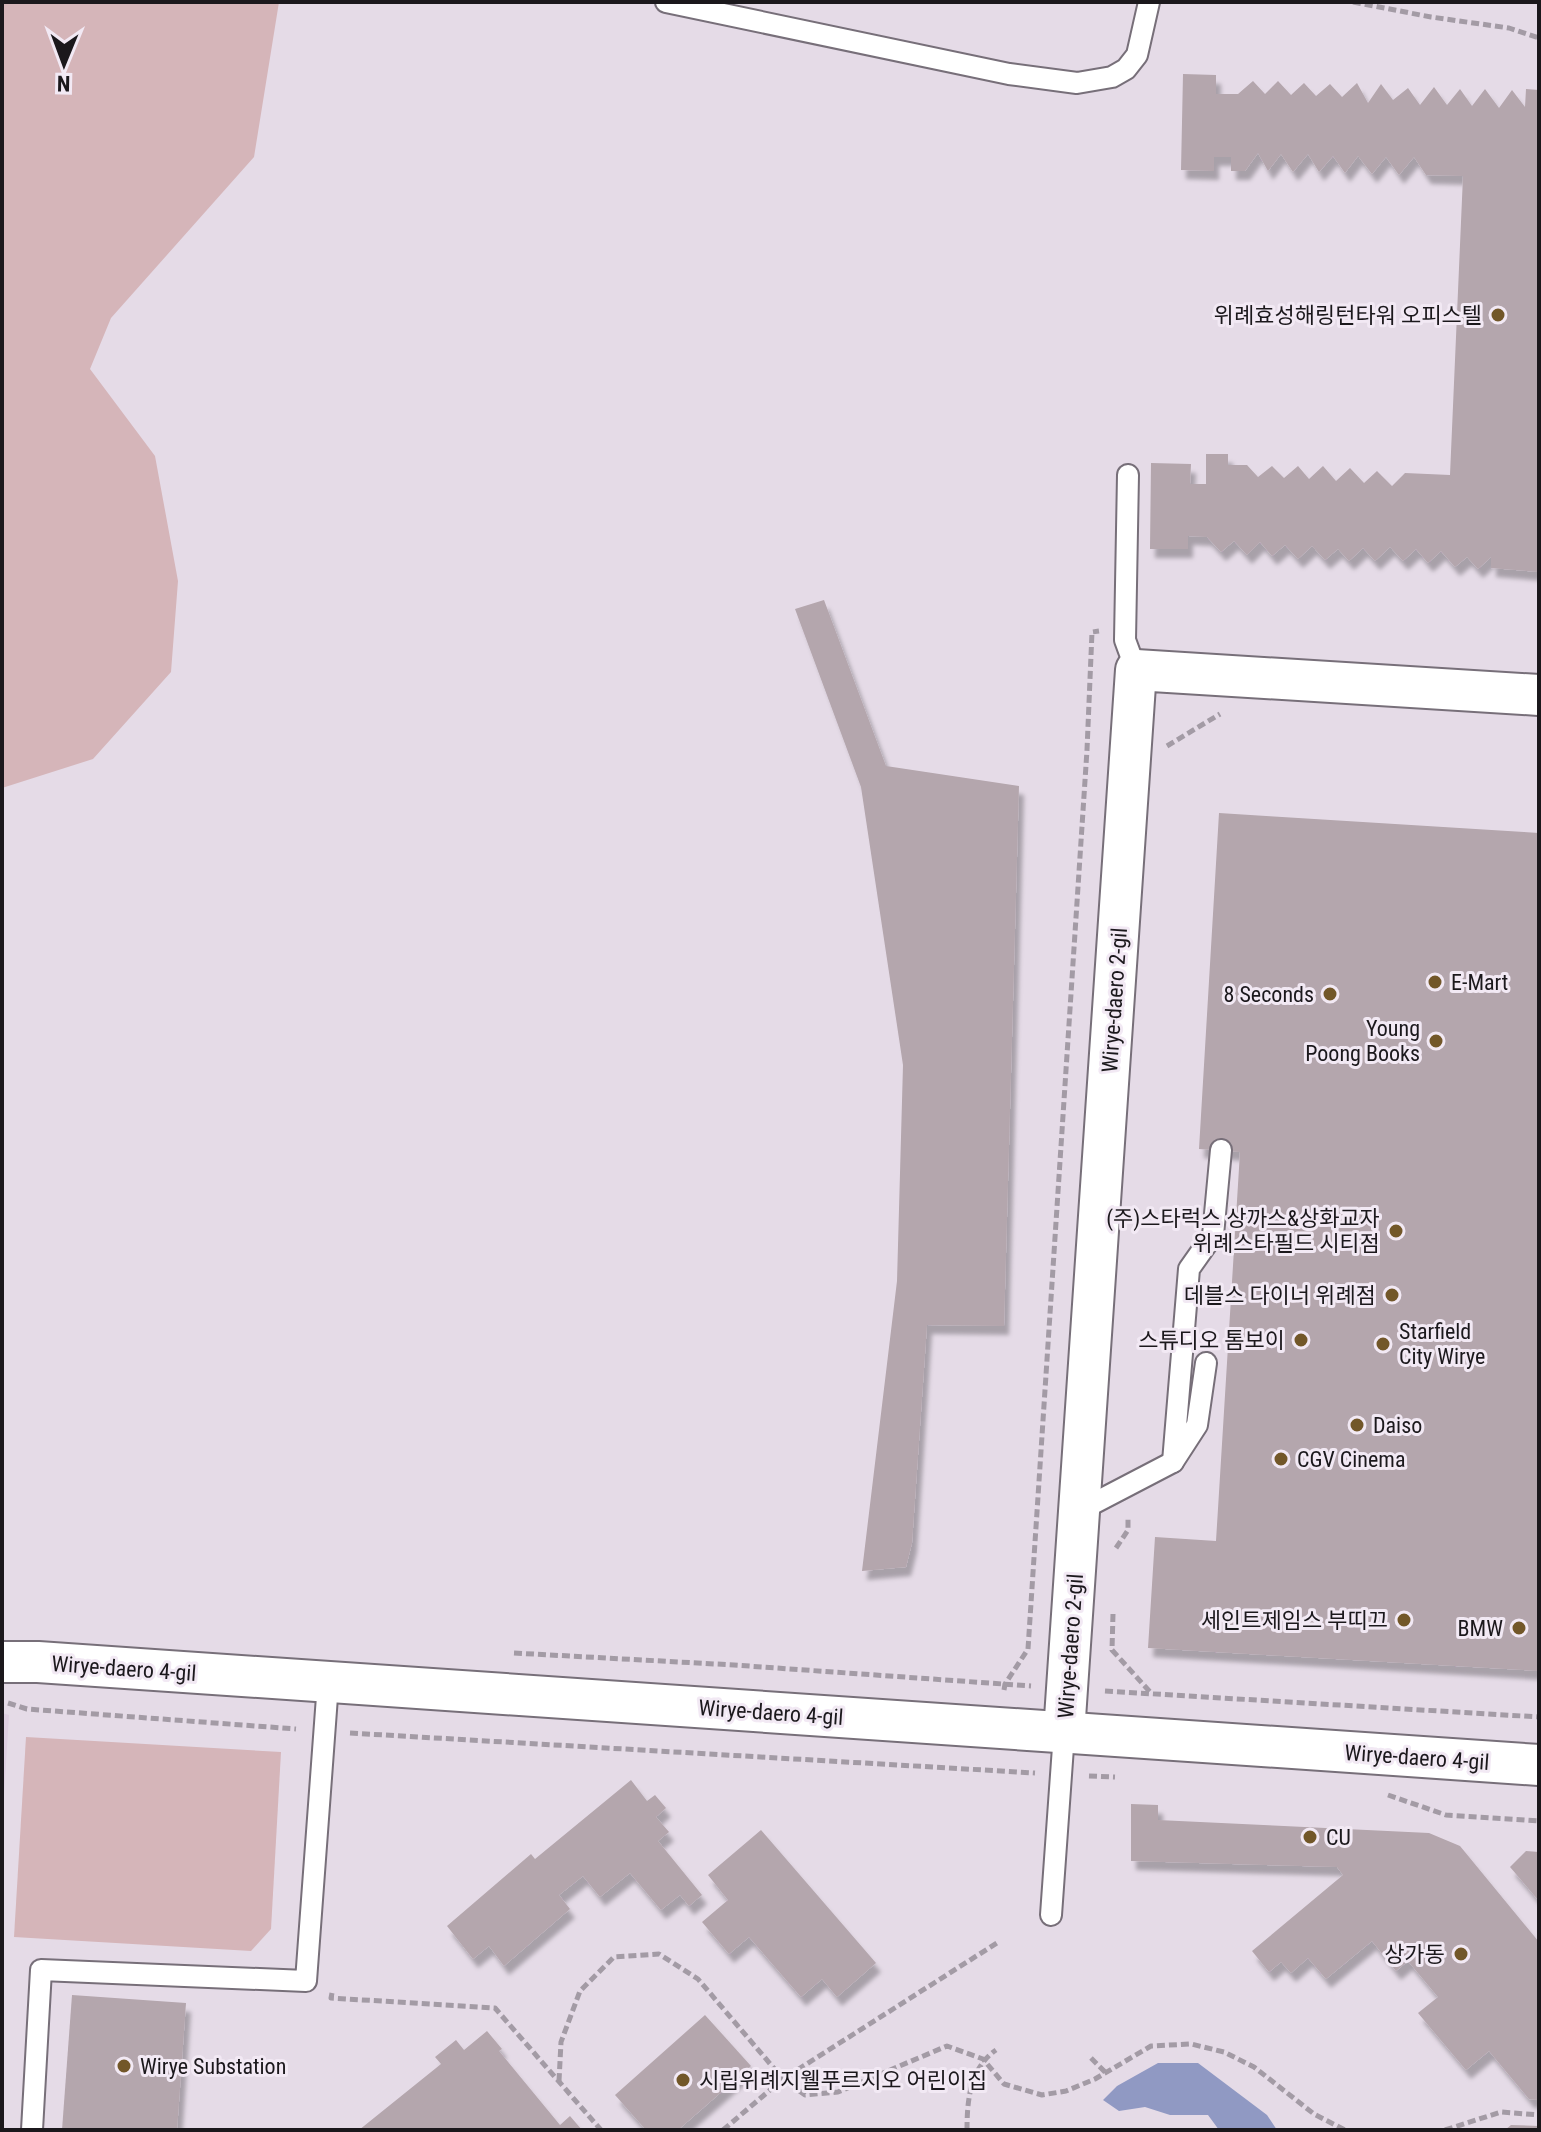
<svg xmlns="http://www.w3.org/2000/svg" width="1541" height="2132" font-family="'Roboto Condensed','Noto Sans KR',sans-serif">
  <defs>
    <filter id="shadow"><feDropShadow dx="5" dy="9" stdDeviation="2" flood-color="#0004"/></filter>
  </defs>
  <rect width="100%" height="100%" fill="#e5dbe7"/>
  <!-- built -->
  <polygon fill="#decfe1" points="2,1713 9,1715 2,1827"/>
  <!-- green -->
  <g fill="#d5b5b9">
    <polygon points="2,2 279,2 254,157 111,318 90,369 155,456 178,581 171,672 93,759 2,788"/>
    <polygon points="26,1737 281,1752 271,1929 251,1951 14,1937"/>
  </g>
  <!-- water -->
  <polygon fill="#9099c3" points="1158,2063 1198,2063 1267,2115 1277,2130 1219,2130 1208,2115 1170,2115 1145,2107 1119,2111 1103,2100 1117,2086"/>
  <!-- building -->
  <g fill="#b4a6ad" filter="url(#shadow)">
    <polygon points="1183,74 1216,75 1216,94 1238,94 1253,81 1265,94 1278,81 1291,95 1304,83 1316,96 1330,84 1342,97 1357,83 1368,103 1381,84 1393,100 1408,88 1420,105 1434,87 1447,105 1460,89 1472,106 1485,89 1499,108 1512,90 1525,107 1526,89 1539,90 1539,572 1491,568 1491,557 1478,569 1467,557 1455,567 1441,551 1428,563 1416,549 1403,561 1390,547 1375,561 1363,548 1349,561 1338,549 1325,560 1312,546 1298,559 1285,545 1272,556 1260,542 1247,555 1234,541 1221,552 1207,537 1188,536 1188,549 1150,549 1151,463 1191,464 1190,484 1206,484 1206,454 1228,454 1228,465 1247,465 1258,477 1272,466 1284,478 1298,466 1309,479 1323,466 1336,481 1350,468 1364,483 1377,471 1392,486 1405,473 1450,475 1463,176 1426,175 1414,157 1399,175 1386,157 1372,174 1358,156 1345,173 1333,156 1319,172 1308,154 1293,172 1281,154 1268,171 1258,153 1245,171 1231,171 1231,157 1214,157 1214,171 1181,170"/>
    <polygon points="824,600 886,766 1019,786 1004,1326 927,1325 912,1543 906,1567 862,1571 897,1281 903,1065 861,787 795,609"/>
    <polygon points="1219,813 1539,833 1539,1671 1148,1648 1155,1537 1216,1541 1240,1152 1199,1149"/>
    <polygon points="631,1780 647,1801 655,1795 666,1808 656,1817 669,1832 658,1841 702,1895 689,1906 680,1895 661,1910 630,1873 600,1897 583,1876 559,1895 570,1909 504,1966 489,1946 473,1959 447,1926 531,1854 535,1859"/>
    <polygon points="1131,1804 1158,1805 1158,1820 1429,1833 1460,1846 1539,1942 1539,2100 1529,2099 1489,2051 1466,2070 1418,2013 1438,1997 1408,1961 1396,1971 1372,1941 1326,1979 1308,1958 1291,1973 1281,1962 1269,1972 1252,1951 1343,1875 1337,1867 1131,1861"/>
    <polygon points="761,1830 876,1963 837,1997 822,1979 801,1997 749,1937 729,1954 702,1922 728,1900 708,1875"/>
    <polygon points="1526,1851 1539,1852 1539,1901 1510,1867"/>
    <polygon points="72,1995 186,2003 177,2130 62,2130"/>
    <polygon points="705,2015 751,2066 678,2130 646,2130 615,2095"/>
    <polygon points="487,2031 502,2049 499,2051 560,2125 570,2116 582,2130 359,2130 441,2064 435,2057 456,2040 464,2050"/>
    <polygon points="1511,2125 1539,2126 1539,2130 1505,2130"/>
  </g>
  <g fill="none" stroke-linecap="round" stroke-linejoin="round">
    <defs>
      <g id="lane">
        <polyline points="666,2 1009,74 1077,83 1112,77 1126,69 1137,55 1149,2"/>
        <polyline points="1128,475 1125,640 1136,670"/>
        <polyline points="1173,1462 1189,1269 1213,1235 1221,1150"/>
        <polyline points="1079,1511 1173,1462 1197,1425 1206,1363"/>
        <polyline points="1051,1915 1064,1733"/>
        <polyline points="32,2130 41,1970 306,1981 328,1683"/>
      </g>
      <g id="street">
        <polyline points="2,1662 38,1662 1539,1765"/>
        <polyline points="1064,1733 1136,670 1539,695"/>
      </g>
    </defs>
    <!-- lane casing -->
    <use href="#lane" stroke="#776f79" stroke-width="24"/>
    <!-- street casing -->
    <use href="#street" stroke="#776f79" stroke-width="44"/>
    <!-- path -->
    <g stroke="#a39ba5" stroke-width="5" stroke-dasharray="8 4" stroke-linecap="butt">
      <polyline points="1353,2 1431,17 1509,28 1539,38"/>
      <polyline points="1167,746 1220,714"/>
      <polyline points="1116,1548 1128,1530 1128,1518"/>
      <polyline points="1113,1614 1112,1650 1151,1693"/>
      <polyline points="514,1653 734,1665 1031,1686"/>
      <polyline points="1004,1690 1005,1684 1028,1649 1087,750 1092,632 1099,631"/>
      <polyline points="1105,1691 1539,1717"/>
      <polyline points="8,1703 27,1709 296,1729"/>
      <polyline points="350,1733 1035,1773"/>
      <polyline points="1089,1776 1115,1777"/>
      <polyline points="1388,1795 1446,1815 1539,1821"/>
      <polyline points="332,1993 331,1998 495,2008 601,2130"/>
      <polyline points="1091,2058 1106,2073"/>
      <polyline points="559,2081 561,2042 580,1991 614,1957 659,1954 698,1979 783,2079 805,2095 838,2092 947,2046 983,2059 1004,2084 1042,2095 1066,2091 1095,2079 1151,2046 1191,2044 1224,2052 1254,2067 1314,2114 1345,2130"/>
      <polyline points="723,2130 783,2079 1000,1941"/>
      <path d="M967 2130C967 2100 970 2068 996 2050"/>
      <polyline points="1445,2130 1501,2112 1539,2115"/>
    </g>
    <!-- lane -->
    <use href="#lane" stroke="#fff" stroke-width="20"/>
    <!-- street -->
    <use href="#street" stroke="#fff" stroke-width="40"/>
  </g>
  <!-- markers -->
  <g fill="#725729" stroke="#f2e9f4" stroke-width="3">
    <circle cx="1498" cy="315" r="8"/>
    <circle cx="1435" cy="982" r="8"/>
    <circle cx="1330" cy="994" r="8"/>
    <circle cx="1436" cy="1041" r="8"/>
    <circle cx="1396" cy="1231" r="8"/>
    <circle cx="1392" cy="1295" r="8"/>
    <circle cx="1301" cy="1340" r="8"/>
    <circle cx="1383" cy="1344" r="8"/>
    <circle cx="1357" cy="1425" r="8"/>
    <circle cx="1281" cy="1459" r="8"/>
    <circle cx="1404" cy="1620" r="8"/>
    <circle cx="1519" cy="1628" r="8"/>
    <circle cx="1310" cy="1837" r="8"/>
    <circle cx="1461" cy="1954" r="8"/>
    <circle cx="124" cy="2066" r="8"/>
    <circle cx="683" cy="2080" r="8"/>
  </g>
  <g text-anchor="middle" stroke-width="6" stroke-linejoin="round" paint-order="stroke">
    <!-- poi labels -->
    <g font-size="22" fill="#1b181c" stroke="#f2e9f4" text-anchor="end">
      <text x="1482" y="323">위례효성해링턴타워 오피스텔</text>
      <text x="1451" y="990" text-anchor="start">E-Mart</text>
      <text x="1314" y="1002">8 Seconds</text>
      <text x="1420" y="1036">Young<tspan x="1420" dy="25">Poong Books</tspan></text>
      <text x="1380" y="1226">(주)스타럭스 상까스&amp;상화교자<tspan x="1380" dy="25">위례스타필드 시티점</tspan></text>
      <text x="1376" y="1303">데블스 다이너 위례점</text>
      <text x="1399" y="1339" text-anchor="start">Starfield<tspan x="1399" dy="25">City Wirye</tspan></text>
      <text x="1285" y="1348">스튜디오 톰보이</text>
      <text x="1373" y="1433" text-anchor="start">Daiso</text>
      <text x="1297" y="1467" text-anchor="start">CGV Cinema</text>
      <text x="1388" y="1628">세인트제임스 부띠끄</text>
      <text x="1503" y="1636">BMW</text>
      <text x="1326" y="1845" text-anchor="start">CU</text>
      <text x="1445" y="1962">상가동</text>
      <text x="140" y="2074" text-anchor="start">Wirye Substation</text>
      <text x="699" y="2088" text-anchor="start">시립위례지웰푸르지오 어린이집</text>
    </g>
    <!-- street labels -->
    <g font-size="22" fill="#1b181c" stroke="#f2e9f4">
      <text transform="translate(1114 1000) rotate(-86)" y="8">Wirye-daero 2-gil</text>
      <text transform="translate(1070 1646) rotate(-86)" y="8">Wirye-daero 2-gil</text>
      <text transform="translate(124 1668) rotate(4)" y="8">Wirye-daero 4-gil</text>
      <text transform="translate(771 1712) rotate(4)" y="8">Wirye-daero 4-gil</text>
      <text transform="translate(1417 1757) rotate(4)" y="8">Wirye-daero 4-gil</text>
    </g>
  </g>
  <!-- border -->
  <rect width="1541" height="2132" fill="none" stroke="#1b181c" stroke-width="8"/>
  <!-- north arrow -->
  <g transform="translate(64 64) rotate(181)" stroke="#f2e9f4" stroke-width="6" paint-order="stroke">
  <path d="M0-6L14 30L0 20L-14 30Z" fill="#1b181c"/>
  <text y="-12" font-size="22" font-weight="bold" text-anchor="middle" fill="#1b181c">N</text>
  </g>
</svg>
